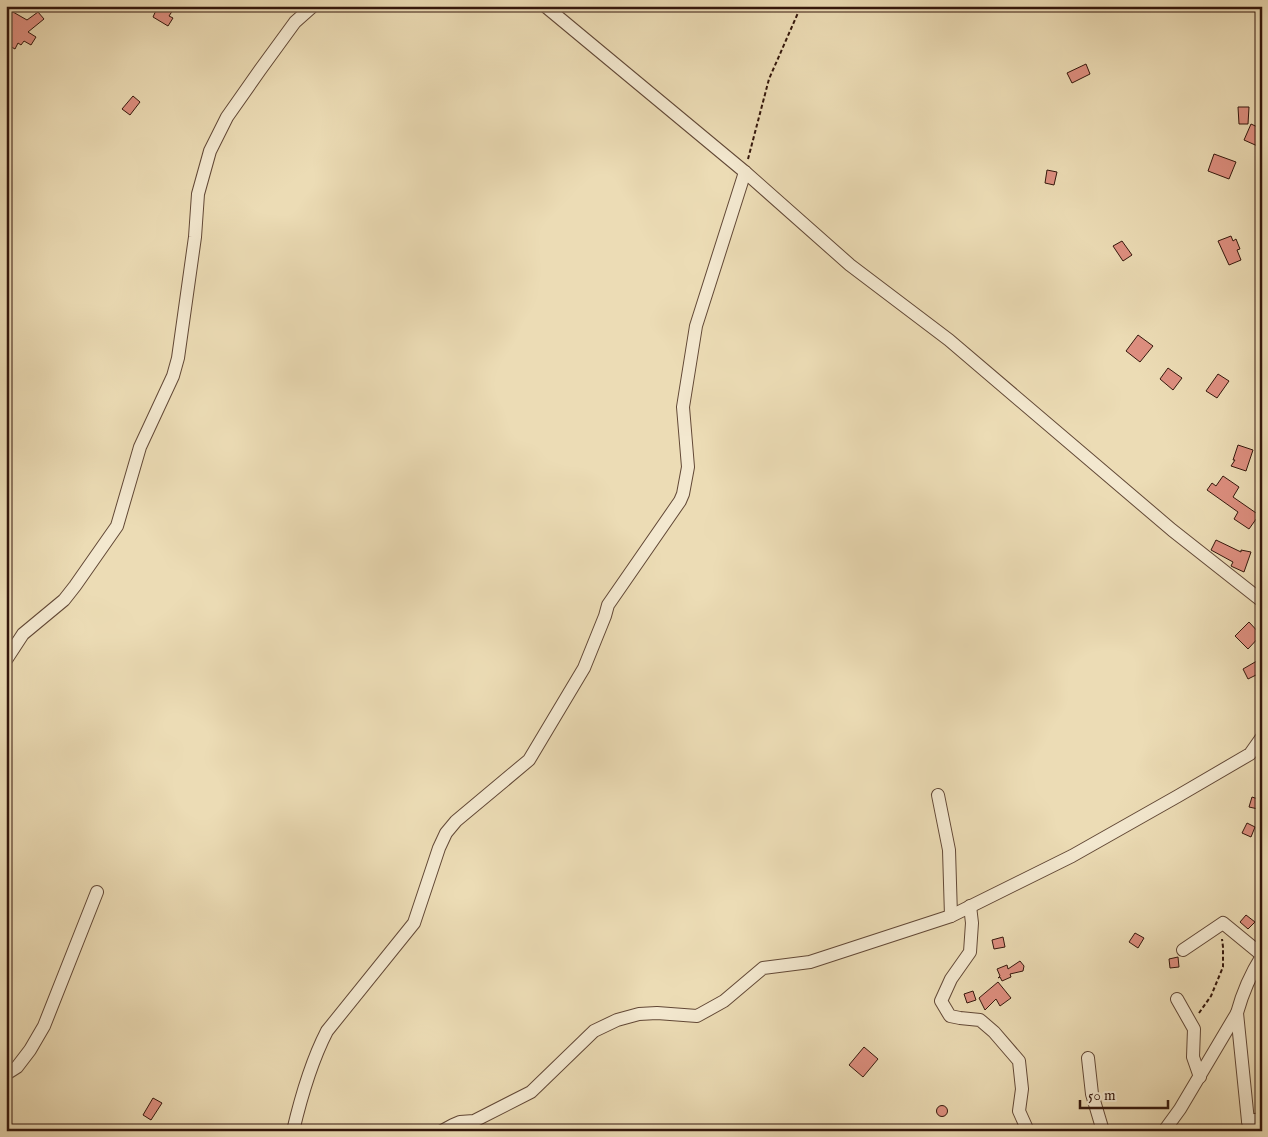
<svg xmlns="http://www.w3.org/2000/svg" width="1268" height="1137" font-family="'IM FELL English',serif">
  <rect width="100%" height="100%" fill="#ecdcb5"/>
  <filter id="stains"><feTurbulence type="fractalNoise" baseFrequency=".004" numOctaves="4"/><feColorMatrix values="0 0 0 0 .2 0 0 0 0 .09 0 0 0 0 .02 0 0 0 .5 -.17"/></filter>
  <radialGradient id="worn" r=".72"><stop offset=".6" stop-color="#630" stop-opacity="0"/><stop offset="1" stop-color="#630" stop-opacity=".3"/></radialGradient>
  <!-- building -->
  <g fill="#de8f80" stroke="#34170c">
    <polygon points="158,6 166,6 173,10 169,16 173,18 168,26 153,17"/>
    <polygon points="6,8 27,20 38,12 44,19 28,32 36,37 31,45 24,41 21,45 18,43 15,49 6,44"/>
    <polygon points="1086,64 1090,74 1072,83 1067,73"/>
    <polygon points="133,96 140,102 130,115 122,109"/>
    <polygon points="1238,107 1249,107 1248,124 1239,124"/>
    <polygon points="1251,124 1262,129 1262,148 1244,140"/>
    <polygon points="1214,154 1236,162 1229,179 1208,171"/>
    <polygon points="1047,170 1057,172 1054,185 1045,183"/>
    <polygon points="1231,236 1233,241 1236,239 1240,249 1237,250 1241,260 1229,265 1218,241"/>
    <polygon points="1122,241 1132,255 1123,261 1113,246"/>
    <polygon points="1138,335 1153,346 1140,362 1126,351"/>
    <polygon points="1168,368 1182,378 1173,390 1160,379"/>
    <polygon points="1218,374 1229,381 1217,398 1206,391"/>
    <polygon points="1238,445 1253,450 1246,471 1231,466 1235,460 1233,460"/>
    <polygon points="1223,476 1239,487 1233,497 1259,515 1249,529 1234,519 1238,512 1207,490 1212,483 1216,486"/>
    <polygon points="1216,540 1241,552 1241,550 1251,552 1244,572 1233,567 1231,566 1233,562 1211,550"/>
    <polygon points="1249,622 1261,635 1248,649 1235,636"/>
    <polygon points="1262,658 1262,672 1248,679 1243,669"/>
    <polygon points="1252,797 1261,800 1258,809 1249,807"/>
    <polygon points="1247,823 1255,827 1251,837 1242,833"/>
    <polygon points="1246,915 1255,922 1248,929 1240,922"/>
    <polygon points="1135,933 1144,938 1138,948 1129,942"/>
    <polygon points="1003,937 1005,947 994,949 992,940"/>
    <polygon points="1178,957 1179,967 1170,968 1169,959"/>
    <polygon points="1020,961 1024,966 1023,971 1010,974 1011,977 1002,981 1000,977 998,978 1000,976 997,969 1007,965 1008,969"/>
    <polygon points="998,982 1011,998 1000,1006 996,999 985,1010 979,998"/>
    <polygon points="973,991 976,1000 967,1003 964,994"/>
    <polygon points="864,1047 878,1059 863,1077 849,1065"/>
    <polygon points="153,1098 162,1103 151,1120 143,1115"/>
    <circle cx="942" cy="1111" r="5.5"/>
  </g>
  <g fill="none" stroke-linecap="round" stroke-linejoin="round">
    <defs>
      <g id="street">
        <polyline points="545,6 745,172 850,265 949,340 1172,530 1262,601"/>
        <polyline points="6,660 23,634 64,600 75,586 117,526 140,447 173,376 178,358 195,237 198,194 210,151 227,117 260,70 295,22 313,6"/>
        <polyline points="938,795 949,850 951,916"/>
        <polyline points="970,906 972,923 970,952 951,979 941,1001 950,1016 960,1018 980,1020 994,1032 1019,1061 1022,1089 1019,1111 1028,1131"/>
        <polyline points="1183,950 1223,923 1262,955"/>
        <polyline points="1177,999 1194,1029 1193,1057 1200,1077"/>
        <polyline points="1088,1058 1092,1094 1103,1131"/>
        <polyline points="6,1074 17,1067 30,1050 44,1026 97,892"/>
        <polyline points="1248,1121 1262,1119"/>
        <path d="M293 1131C301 1097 311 1062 327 1031L414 923 439 848 446 833 456 821 529 760 584 668 605 616 608 605 680 501 683 494 688 467 683 407 696 326 745 172"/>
        <polyline points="442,1131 453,1125 460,1122 474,1121 531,1092 594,1031 617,1020 639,1014 657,1013 697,1016 724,1001 763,968 810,962 951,916 1072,856 1178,796 1250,754 1262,737"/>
        <polyline points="1164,1131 1180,1109 1237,1013"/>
        <path d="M1250 1131 1248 1121 1237 1013C1243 991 1250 975 1262 956"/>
      </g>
    </defs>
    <!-- street casing -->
    <use href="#street" stroke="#624836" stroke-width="14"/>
    <!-- path -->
    <g stroke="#34170c" stroke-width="2" stroke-dasharray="4 2.5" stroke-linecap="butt">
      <polyline points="748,159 769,79 801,6"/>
      <polyline points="1199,1013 1211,996 1223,967 1223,947 1222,939"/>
    </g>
    <!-- street -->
    <use href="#street" stroke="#f3e8cf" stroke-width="12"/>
  </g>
  <!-- margin -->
  <rect width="1268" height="1137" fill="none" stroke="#ecdcb5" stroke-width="25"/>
  <rect x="8" y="8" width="1253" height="1122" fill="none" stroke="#34170c" stroke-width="2.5"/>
  <rect x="12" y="12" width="1243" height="1112" fill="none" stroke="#34170c"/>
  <!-- scale -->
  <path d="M1080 1100v8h88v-8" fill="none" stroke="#34170c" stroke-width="2.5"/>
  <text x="1088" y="1100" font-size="15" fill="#34170c" stroke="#f3e8cf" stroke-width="4" paint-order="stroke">50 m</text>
  <rect width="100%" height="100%" filter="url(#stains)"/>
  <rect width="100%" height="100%" fill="url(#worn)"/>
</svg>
